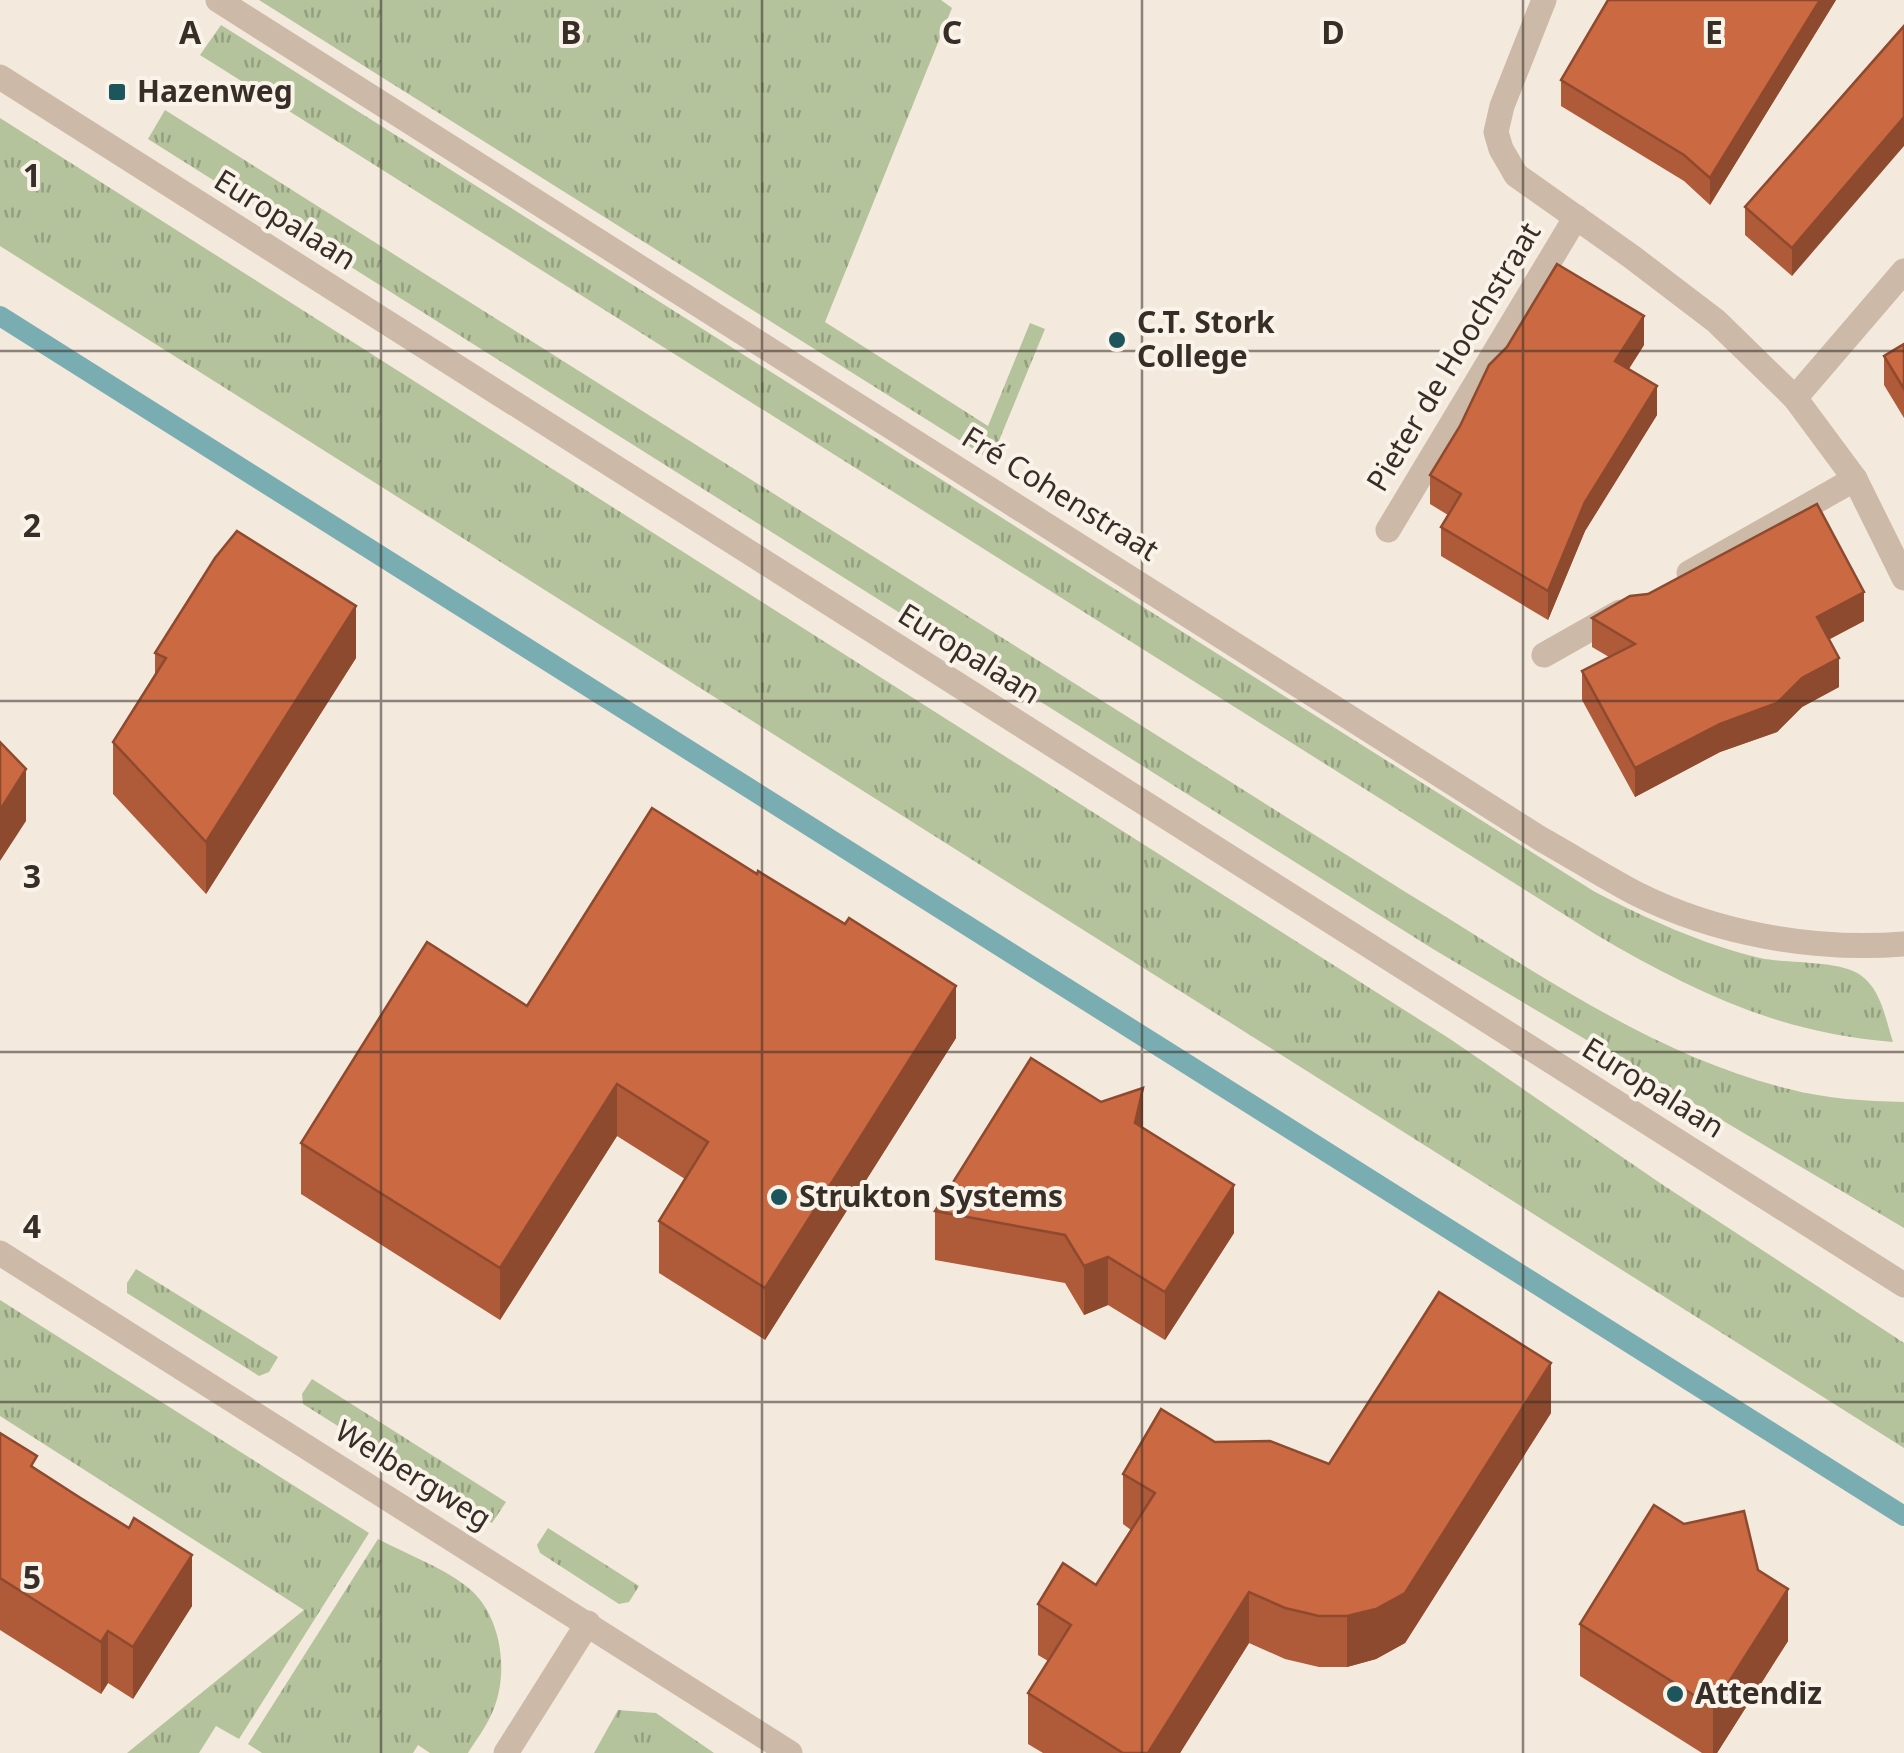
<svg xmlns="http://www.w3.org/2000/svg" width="1904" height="1753" font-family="'Noto Sans',sans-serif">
  <defs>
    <pattern id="grass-tufts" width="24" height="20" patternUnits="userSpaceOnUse" patternTransform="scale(2.5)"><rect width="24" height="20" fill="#b4c39b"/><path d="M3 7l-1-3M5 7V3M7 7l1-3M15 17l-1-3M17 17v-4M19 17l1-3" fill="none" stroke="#939f7e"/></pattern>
  </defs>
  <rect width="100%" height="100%" fill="#f3e9dc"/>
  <!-- grass -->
  <g fill="url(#grass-tufts)">
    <polygon points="259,0 941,0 952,8 825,322 988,426 1030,323 1045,329 991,460"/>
    <path d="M221 25 1595 892C1648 919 1701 944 1760 958 1787 964 1836 960 1859 974 1881 988 1885 1018 1893 1042 1778 1033 1692 991 1595 934L200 55Z"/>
    <path d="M165 110 1407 893C1528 966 1650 1055 1789 1089 1827 1099 1865 1101 1904 1102V1228L1433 949 148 139Z"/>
    <polygon points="0,118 1450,1039 1660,1183 1904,1343 1904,1448 0,246"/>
    <polygon points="136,1269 278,1357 269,1372 259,1376 127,1293 127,1283"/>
    <polygon points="0,1300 369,1533 239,1739 216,1726 199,1753 127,1753 304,1610 0,1416"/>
    <polygon points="312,1379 506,1502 492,1523 303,1404 302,1394"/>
    <polygon points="548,1528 639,1586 629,1602 619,1604 540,1553 537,1545"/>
    <path d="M378 1539C406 1554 440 1566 466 1586 502 1613 510 1674 492 1713 486 1727 476 1740 468 1753H430L418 1745 413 1753H262L248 1744Z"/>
    <polygon points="618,1710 656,1713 714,1753 594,1753"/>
  </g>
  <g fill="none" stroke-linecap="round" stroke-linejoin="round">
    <!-- stream -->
    <polyline stroke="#7aadb2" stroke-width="20" points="0,316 1904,1516"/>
    <!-- minor -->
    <g stroke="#ccb9a7" stroke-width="25">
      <path d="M218 0 1541 839C1573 857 1603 876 1635 893 1716 934 1814 951 1904 944"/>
      <polyline points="1544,0 1502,106 1496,132 1501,149 1516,175 1632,257 1716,321 1795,398 1855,479 1904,578"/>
      <polyline points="1795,398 1904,271"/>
      <polyline points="1388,530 1576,217"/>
      <polyline points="1689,573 1855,479"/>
      <polyline points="1544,655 1620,612"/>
      <polyline points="0,1253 790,1753"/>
      <polyline points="506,1753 588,1623"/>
    </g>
    <!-- tertiary -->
    <polyline stroke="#ccb9a7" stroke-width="25" points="0,77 1904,1285"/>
  </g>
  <!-- wall -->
  <g fill="#af5a39">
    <polygon points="1836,0 1710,205 1684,181 1561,106 1561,80"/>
    <polygon points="1904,26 1792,276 1745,235 1745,207"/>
    <polygon points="1904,344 1904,418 1884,385 1884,356"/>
    <polygon points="1644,345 1629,369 1657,415 1585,531 1548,620 1441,556 1441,527 1448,515 1430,504 1430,475"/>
    <polygon points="1592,618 1864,621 1829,639 1839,687 1802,707 1777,732 1720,752 1635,797 1582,700 1582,671 1609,657 1592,647"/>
    <polygon points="155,653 356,658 206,894 113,794 113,742 155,675"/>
    <polygon points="527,1006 956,1038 765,1340 659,1273 659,1221 685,1179 617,1136 500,1320 301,1194 301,1143"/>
    <polygon points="1143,1128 1234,1233 1165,1340 1108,1305 1084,1315 1065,1283 935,1260 935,1211"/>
    <polygon points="1551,1413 1405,1643 1376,1659 1347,1667 1319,1667 1285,1659 1249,1643 1180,1753 1043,1753 1028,1744 1028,1693 1048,1661 1038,1655 1038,1604 1096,1585 1131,1530 1123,1524 1123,1474 1215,1442 1329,1464"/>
    <polygon points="0,1433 37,1470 192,1606 133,1699 108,1683 101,1694 0,1630"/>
    <polygon points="1758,1570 1788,1641 1717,1753 1702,1753 1580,1676 1580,1624"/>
  </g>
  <!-- shaded-wall -->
  <g fill="#8e4a2e">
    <polygon points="1820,0 1836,0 1710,205 1710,178"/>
    <polygon points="1904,117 1904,146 1792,276 1792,248"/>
    <polygon points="1644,316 1644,345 1615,390 1615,361"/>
    <polygon points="1657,386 1657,415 1585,531 1548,620 1548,591 1585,502"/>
    <polygon points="1864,592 1864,621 1817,646 1817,617"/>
    <polygon points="356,606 356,658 206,894 206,842"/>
    <polygon points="1839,658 1839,687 1802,707 1777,732 1720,752 1635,797 1635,768"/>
    <polygon points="26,769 26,821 0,861 0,810"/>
    <polygon points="956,986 956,1038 765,1340 765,1288"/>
    <polygon points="617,1084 617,1136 500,1320 500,1268"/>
    <polygon points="1143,1088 1143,1137 1135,1123"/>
    <polygon points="1234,1185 1234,1233 1165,1340 1165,1292"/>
    <polygon points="1108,1257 1108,1305 1084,1315 1084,1266"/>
    <polygon points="1551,1363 1551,1413 1405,1643 1376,1659 1347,1667 1347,1616"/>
    <polygon points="192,1555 192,1606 133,1699 133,1647"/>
    <polygon points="1788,1589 1788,1641 1717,1753 1713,1753 1713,1707"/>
    <polygon points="1249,1592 1249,1643 1180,1753 1148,1753"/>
    <polygon points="108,1631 108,1683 101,1694 101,1642"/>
  </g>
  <!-- building -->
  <g fill="#cb6942" stroke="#8e4a2e" stroke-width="2.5">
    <polygon points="1608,0 1820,0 1710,178 1684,155 1561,80"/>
    <polygon points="1904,26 1904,117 1792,248 1745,207"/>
    <polygon points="1557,264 1644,316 1615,361 1657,386 1585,502 1548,591 1441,527 1461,494 1430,475 1460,426 1489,365 1507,347"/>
    <polygon points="1904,344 1904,389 1884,356"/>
    <polygon points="1817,504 1864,592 1817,617 1839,658 1802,678 1777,703 1720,724 1635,768 1582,671 1635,644 1592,618 1630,596 1648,594"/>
    <polygon points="237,531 356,606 206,842 113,742 166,658 155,653 215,558"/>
    <polygon points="0,742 26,769 0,810"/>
    <polygon points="652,808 757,874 758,871 845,924 849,918 956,986 765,1288 659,1221 708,1142 617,1084 500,1268 301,1143 427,942 527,1006"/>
    <polygon points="1031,1058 1101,1102 1143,1088 1135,1123 1234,1185 1165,1292 1108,1257 1084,1266 1065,1235 935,1211"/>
    <polygon points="1439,1292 1551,1363 1405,1593 1376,1609 1347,1616 1319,1616 1285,1608 1249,1592 1148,1753 1123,1753 1028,1693 1071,1625 1038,1604 1063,1563 1096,1585 1155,1493 1123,1474 1161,1409 1215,1442 1270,1441 1329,1464"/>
    <polygon points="0,1433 37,1456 31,1466 79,1497 129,1528 134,1518 192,1555 133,1647 108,1631 101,1642 0,1578"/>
    <polygon points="1654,1505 1684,1524 1744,1511 1758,1570 1788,1589 1713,1707 1580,1624"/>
  </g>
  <!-- grid -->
  <path fill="none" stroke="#382e28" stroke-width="2.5" stroke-opacity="0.55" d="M381 0V1753M762 0V1753M1142 0V1753M1523 0V1753M0 351H1904M0 701H1904M0 1052H1904M0 1402H1904"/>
  <!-- markers -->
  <g fill="#1c555c" stroke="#faf3e9" stroke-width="4">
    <rect x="107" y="82" width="20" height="20" rx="5"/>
    <circle cx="1117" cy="340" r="10"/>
    <circle cx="779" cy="1197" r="10"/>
    <circle cx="1675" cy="1694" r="10"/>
  </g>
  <g text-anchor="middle" stroke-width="8" stroke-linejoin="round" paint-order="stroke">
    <!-- poi labels -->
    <g font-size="30" font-weight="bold" fill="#382e28" stroke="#faf3e9" text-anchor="start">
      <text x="137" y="102">Hazenweg</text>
      <text x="1137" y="333">C.T. Stork<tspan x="1137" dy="34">College</tspan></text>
      <text x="799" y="1207">Strukton Systems</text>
      <text x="1695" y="1704">Attendiz</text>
    </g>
    <!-- street labels -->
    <g font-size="30" fill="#382e28" stroke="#faf3e9">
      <text transform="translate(285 220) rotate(32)" y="10">Europalaan</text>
      <text transform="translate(1454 357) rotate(-59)" y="10">Pieter de Hoochstraat</text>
      <text transform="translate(1060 494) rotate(32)" y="10">Fré Cohenstraat</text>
      <text transform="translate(969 654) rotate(32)" y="10">Europalaan</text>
      <text transform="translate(1653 1088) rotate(32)" y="10">Europalaan</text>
      <text transform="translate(413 1475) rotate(32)" y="10">Welbergweg</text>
    </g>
  </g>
  <g font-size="32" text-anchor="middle" font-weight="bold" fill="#382e28" stroke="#faf3e9" stroke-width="8" stroke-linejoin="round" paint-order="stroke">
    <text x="190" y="44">A</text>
    <text x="571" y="44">B</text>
    <text x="952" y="44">C</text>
    <text x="1333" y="44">D</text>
    <text x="1714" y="44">E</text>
    <text x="32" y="187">1</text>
    <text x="32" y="537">2</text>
    <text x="32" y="888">3</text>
    <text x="32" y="1238">4</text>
    <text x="32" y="1589">5</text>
  </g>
</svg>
